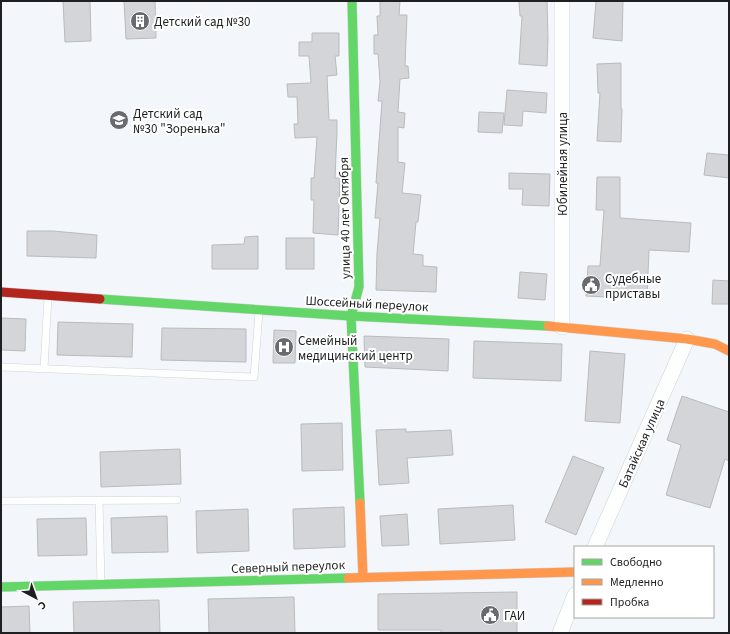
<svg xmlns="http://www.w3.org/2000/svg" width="730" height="634" font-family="'Source Sans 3',sans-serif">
  <rect width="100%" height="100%" fill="#f3f6fa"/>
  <!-- building -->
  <g fill="#d3d5d8" stroke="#b9bbbe">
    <polygon points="63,1 90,1 91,41 65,42"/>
    <polygon points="124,1 155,1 156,38 126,39"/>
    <polygon points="380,1 400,1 399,15 407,15 405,66 408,66 409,78 400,79 398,112 405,113 404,128 398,127 398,162 405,163 402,193 421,195 418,222 416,222 413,254 423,255 423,266 437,267 436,292 376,290 377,253 380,218 375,218 378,183 376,183 382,101 378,101 380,82 378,54 374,54 374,35 378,35 377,16 380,16"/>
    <polygon points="519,1 547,1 548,39 547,66 519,64 522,16 520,16"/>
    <polygon points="596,1 623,1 622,41 593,38"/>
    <polygon points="312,33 339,33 339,56 335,56 337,75 327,76 329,120 337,120 337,132 335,178 340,178 338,235 313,233 314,200 311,200 311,178 314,178 317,137 295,138 294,124 298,124 297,97 288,97 287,84 311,83 309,56 299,56 299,42 312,42"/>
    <polygon points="621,63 621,108 622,109 621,142 597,141 600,93 598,93 597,64"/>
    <polygon points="507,90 547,93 546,113 523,111 522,126 504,125"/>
    <polygon points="479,112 504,113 502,133 478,132"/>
    <polygon points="707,153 729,155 729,178 704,175"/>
    <polygon points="509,173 550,174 549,206 522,205 523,189 509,189"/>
    <polygon points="597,177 620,177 620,218 691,223 689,252 649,250 647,299 586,296 588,266 600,266 604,210 596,210"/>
    <polygon points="27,231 53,231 97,235 96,258 27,256"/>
    <polygon points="258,236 258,269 212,269 212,245 244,244 245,237"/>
    <rect x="286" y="238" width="28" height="31"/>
    <polygon points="520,272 547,274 545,300 518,298"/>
    <polygon points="713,280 729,281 729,304 712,304"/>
    <polygon points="1,318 26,319 25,351 1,350"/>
    <polygon points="58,322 133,324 132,357 57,355"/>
    <polygon points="162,328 246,329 246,362 161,360"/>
    <polygon points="274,330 296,331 295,363 273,363"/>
    <polygon points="364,336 449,339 448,371 365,367"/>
    <polygon points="474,341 562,344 561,381 473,378"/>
    <polygon points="590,351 625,354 620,423 585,421"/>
    <polygon points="682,396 729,412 729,461 725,459 710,508 666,495 681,445 667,440"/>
    <polygon points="342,423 343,470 302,471 301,424"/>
    <polygon points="406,429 406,432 451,430 453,455 407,458 409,483 379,485 376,430"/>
    <polygon points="180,449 181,484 101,487 100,452"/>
    <polygon points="573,456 604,468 576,535 545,522"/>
    <polygon points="513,505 515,540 440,544 438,509"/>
    <polygon points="344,507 345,547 294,549 293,509"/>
    <polygon points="248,509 249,551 197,553 196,511"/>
    <polygon points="407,514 409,545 382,546 380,516"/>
    <polygon points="167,516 168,552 112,553 111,518"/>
    <polygon points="86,518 87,555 38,556 37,519"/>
    <polygon points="517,592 517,633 441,633 441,630 378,630 378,594"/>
    <polygon points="294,597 295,633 209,633 208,599"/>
    <polygon points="159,600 160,633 74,633 73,602"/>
    <polygon points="29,606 30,633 1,633 1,607"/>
  </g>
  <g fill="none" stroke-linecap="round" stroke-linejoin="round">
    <defs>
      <g id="lane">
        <polyline points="1,367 254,377 259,312"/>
        <polyline points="44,368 48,297"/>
        <polyline points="99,500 101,582"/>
        <polyline points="1,501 177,500"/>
      </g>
      <g id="street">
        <polyline points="562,327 562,1"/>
        <polyline points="595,547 687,339"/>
        <polyline points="560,633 575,595"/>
      </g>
      <g id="fast">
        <polyline points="352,1 359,287 351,316 360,503"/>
        <polyline points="100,299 351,316 548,326"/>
        <polyline points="1,587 348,578"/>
      </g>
      <g id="slow">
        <polyline points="548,326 687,339 715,344 729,351"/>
        <polyline points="360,503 363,577"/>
        <polyline points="348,578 575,572"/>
      </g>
      <polyline id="jam" points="1,292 100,299"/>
    </defs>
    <!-- lane casing -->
    <use href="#lane" stroke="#d1d3d5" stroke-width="8"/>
    <!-- street casing -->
    <use href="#street" stroke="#d1d3d5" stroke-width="16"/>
    <!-- fast casing -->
    <use href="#fast" stroke="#d1d3d5" stroke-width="10"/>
    <!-- slow casing -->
    <use href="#slow" stroke="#d1d3d5" stroke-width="10"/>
    <!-- jam casing -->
    <use href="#jam" stroke="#d1d3d5" stroke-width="10"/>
    <!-- lane -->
    <use href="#lane" stroke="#fdfefe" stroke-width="7"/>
    <!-- street -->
    <use href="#street" stroke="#fdfefe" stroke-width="15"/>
    <!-- fast -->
    <use href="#fast" stroke="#63d668" stroke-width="9"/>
    <!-- slow -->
    <use href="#slow" stroke="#ff974d" stroke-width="9"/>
    <!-- jam -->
    <use href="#jam" stroke="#b3261e" stroke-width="9"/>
  </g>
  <!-- icons -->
  <defs>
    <symbol id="building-disc" viewBox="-11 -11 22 22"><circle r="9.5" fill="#686a6d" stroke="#fff"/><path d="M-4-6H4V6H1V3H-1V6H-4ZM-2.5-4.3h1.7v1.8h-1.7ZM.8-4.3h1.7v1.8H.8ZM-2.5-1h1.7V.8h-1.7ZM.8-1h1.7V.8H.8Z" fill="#fff"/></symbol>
    <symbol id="school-disc" viewBox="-11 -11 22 22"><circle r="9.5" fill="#686a6d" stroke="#fff"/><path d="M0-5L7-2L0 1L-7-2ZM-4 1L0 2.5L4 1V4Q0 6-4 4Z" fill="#fff"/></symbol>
    <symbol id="civic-disc" viewBox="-11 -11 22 22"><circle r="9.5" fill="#686a6d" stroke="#fff"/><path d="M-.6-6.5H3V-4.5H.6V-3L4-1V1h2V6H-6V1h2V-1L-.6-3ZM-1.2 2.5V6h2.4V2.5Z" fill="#fff"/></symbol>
    <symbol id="hospital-disc" viewBox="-11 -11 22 22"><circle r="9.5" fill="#686a6d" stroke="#fff"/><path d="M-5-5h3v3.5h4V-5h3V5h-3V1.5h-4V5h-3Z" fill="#fff"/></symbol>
  </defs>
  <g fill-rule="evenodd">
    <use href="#building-disc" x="129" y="10" width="22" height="22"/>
    <use href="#school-disc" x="108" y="109" width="22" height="22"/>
    <use href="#civic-disc" x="580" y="274" width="22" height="22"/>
    <use href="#hospital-disc" x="273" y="336" width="22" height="22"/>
    <use href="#civic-disc" x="479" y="604" width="22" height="22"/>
  </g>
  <g text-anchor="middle" stroke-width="4" stroke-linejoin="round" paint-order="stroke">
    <!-- poi labels -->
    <g font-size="13" fill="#1d1f21" stroke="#fff" text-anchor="start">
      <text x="154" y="26">Детский сад №30</text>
      <text x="133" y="118">Детский сад<tspan x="133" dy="15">№30 "Зоренька"</tspan></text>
      <text x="605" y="283">Судебные<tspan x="605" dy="15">приставы</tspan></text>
      <text x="298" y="345">Семейный<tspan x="298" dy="15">медицинский центр</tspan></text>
      <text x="504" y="620">ГАИ</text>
    </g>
    <!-- street labels -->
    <g font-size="13" fill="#1d1f21" stroke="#fff">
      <text transform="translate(562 164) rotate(-90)" y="5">Юбилейная улица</text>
      <text transform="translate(344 218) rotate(-91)" y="5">улица 40 лет Октября</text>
      <text transform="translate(367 303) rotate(3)" y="5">Шоссейный переулок</text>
      <text transform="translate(641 443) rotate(-66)" y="5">Батайская улица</text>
      <text transform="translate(288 566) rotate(-2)" y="5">Северный переулок</text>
    </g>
  </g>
  <!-- border -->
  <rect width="730" height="634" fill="none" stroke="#1d1f21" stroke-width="4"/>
  <!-- legend -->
  <rect x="574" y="546" width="140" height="72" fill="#ffffff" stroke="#a5a5a6"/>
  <rect x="582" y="559" width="20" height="6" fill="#63d668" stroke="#a5a5a6"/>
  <text x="610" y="566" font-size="12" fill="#1d1f21">Свободно</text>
  <rect x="582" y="579" width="20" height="6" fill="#ff974d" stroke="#a5a5a6"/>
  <text x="610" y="586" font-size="12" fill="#1d1f21">Медленно</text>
  <rect x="582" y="599" width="20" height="6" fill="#b3261e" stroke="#a5a5a6"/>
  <text x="610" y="606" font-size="12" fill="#1d1f21">Пробка</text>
  <!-- north arrow -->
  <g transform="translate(36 598) rotate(139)" stroke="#ffffff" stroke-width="3" paint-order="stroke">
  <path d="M0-3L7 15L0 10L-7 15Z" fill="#1d1f21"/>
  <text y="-6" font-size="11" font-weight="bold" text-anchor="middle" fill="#1d1f21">С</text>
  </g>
</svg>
